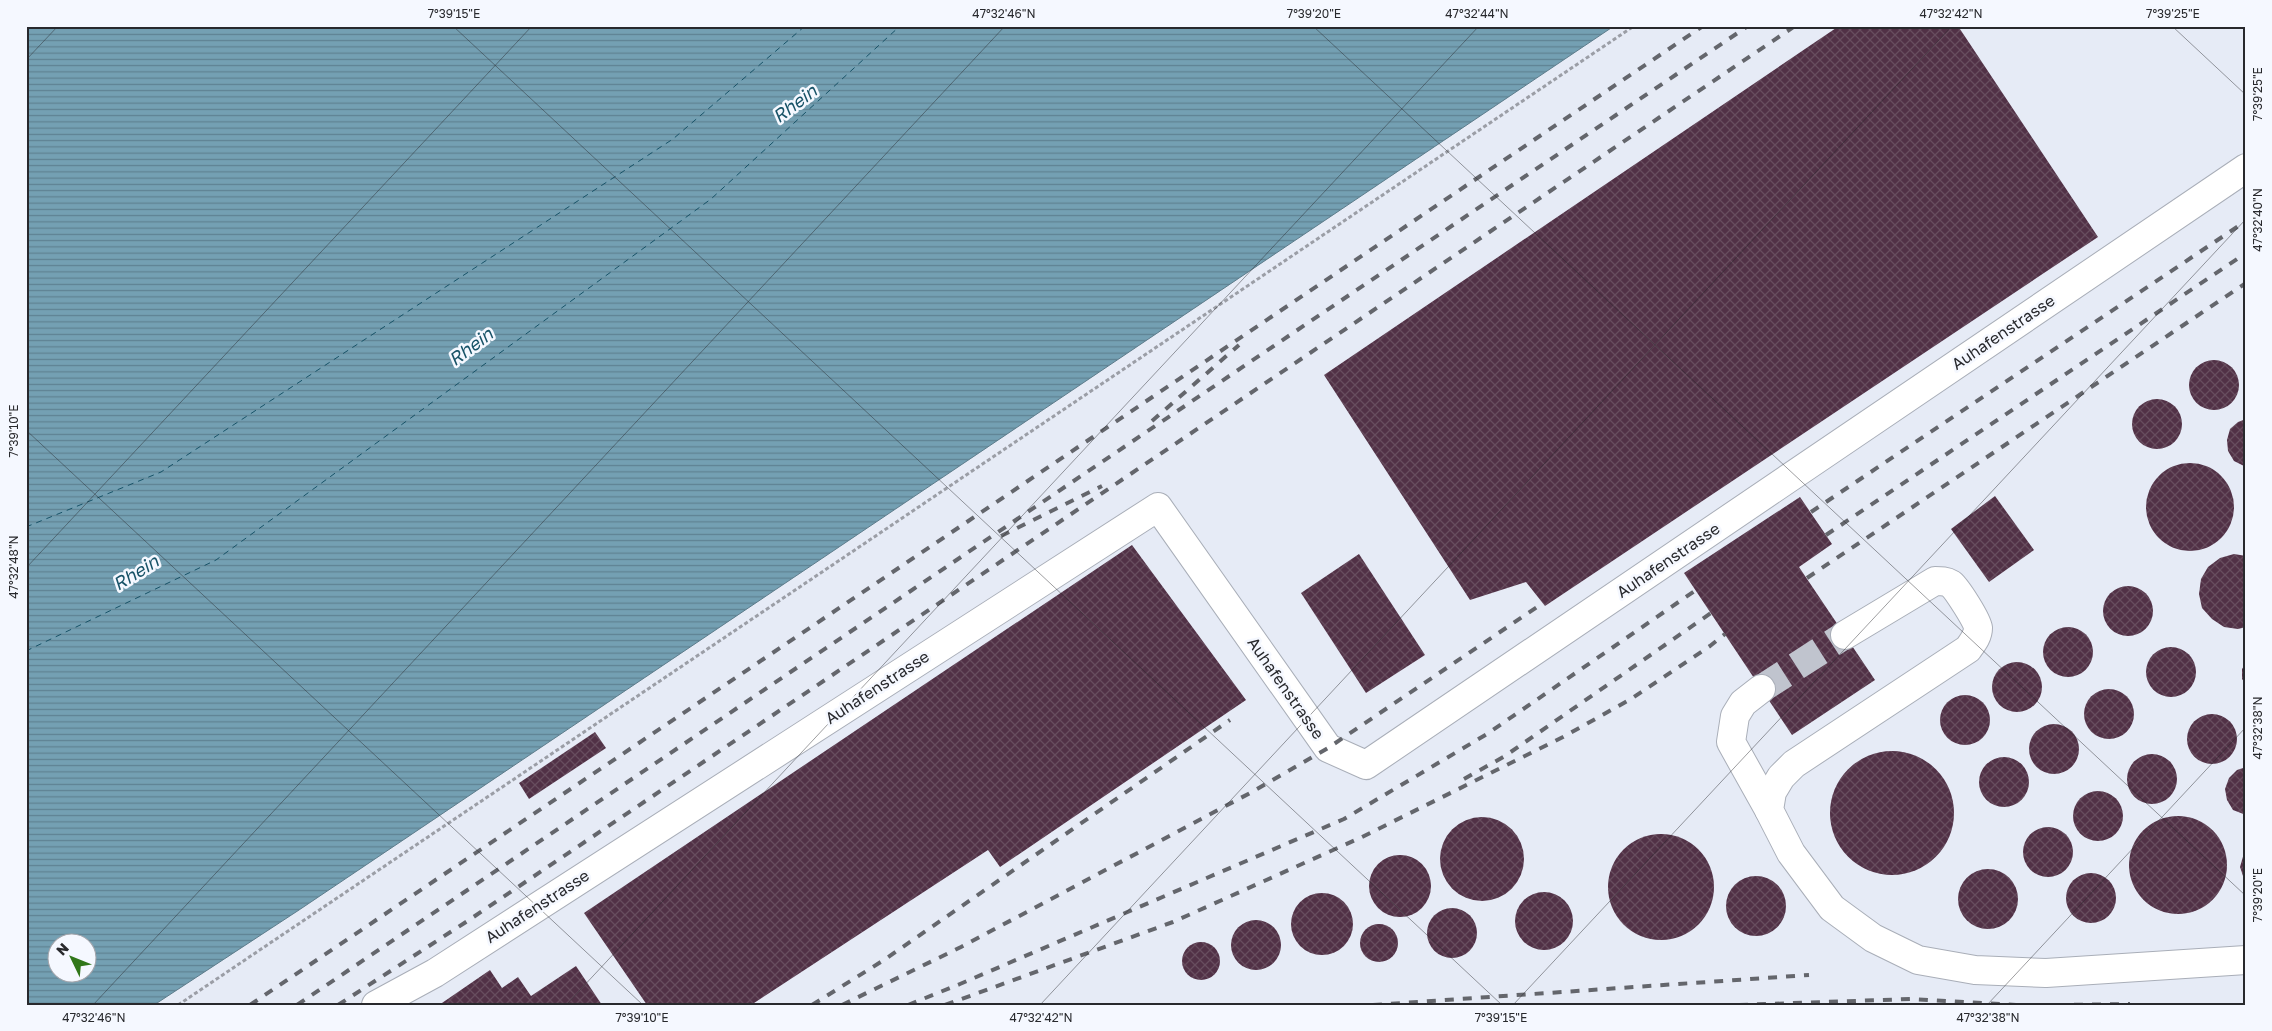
<svg xmlns="http://www.w3.org/2000/svg" width="2272" height="1031" font-family="'Golos Text',sans-serif">
  <defs>
    <pattern id="water-rules" width="6" height="5" patternUnits="userSpaceOnUse" patternTransform="scale(1.25)"><rect width="6" height="5" fill="#74a0b3"/><path d="M0 2.5h6" fill="none" stroke="#5f8292"/></pattern>
    <pattern id="building-cross-hatch" width="8" height="8" patternUnits="userSpaceOnUse" patternTransform="scale(1.25)"><rect width="8" height="8" fill="#513146"/><path d="M0 0l8 8M0 8l8-8" fill="none" stroke="#674d5e"/></pattern>
  </defs>
  <rect width="100%" height="100%" fill="#e6ebf6"/>
  <!-- water -->
  <path fill="url(#water-rules)" stroke="#5d7c8b" fill-rule="evenodd" d="M26 26H1614L299 910 154 1005H26ZM58 944H88V974H58Z"/>
  <g fill="none" stroke-linecap="round" stroke-linejoin="round">
    <!-- ferry -->
    <g stroke="#185368" stroke-width="1" stroke-dasharray="6 5" stroke-linecap="butt">
      <polyline points="26,527 161,472 673,139 805,26"/>
      <polyline points="26,651 216,560 711,199 900,26"/>
    </g>
  </g>
  <!-- building -->
  <g fill="url(#building-cross-hatch)">
    <polygon points="1839,26 1958,26 2098,237 1545,606 1526,582 1470,600 1324,375"/>
    <circle cx="2214" cy="385" r="25"/>
    <circle cx="2157" cy="424" r="25"/>
    <polygon points="2246,419 2246,467 2234,461 2228,451 2227,440 2230,429 2238,422"/>
    <circle cx="2190" cy="507" r="44"/>
    <polygon points="1995,496 2034,550 1989,582 1951,529"/>
    <polygon points="1800,497 1832,544 1799,567 1875,680 1792,735 1684,573"/>
    <polygon points="1132,545 1246,700 1000,867 988,850 751,1005 647,1005 584,913"/>
    <polygon points="1359,554 1425,655 1366,693 1301,593"/>
    <polygon points="2234,554 2246,556 2246,627 2238,629 2224,627 2212,619 2202,608 2199,594 2201,579 2208,567 2220,558"/>
    <circle cx="2128" cy="611" r="25"/>
    <circle cx="2068" cy="652" r="25"/>
    <circle cx="2171" cy="672" r="25"/>
    <circle cx="2017" cy="687" r="25"/>
    <polygon points="2246,663 2246,684 2242,679 2242,669"/>
    <circle cx="2109" cy="714" r="25"/>
    <circle cx="1965" cy="720" r="25"/>
    <circle cx="2212" cy="739" r="25"/>
    <circle cx="2054" cy="749" r="25"/>
    <polygon points="595,732 606,748 529,799 519,783"/>
    <circle cx="1892" cy="813" r="62"/>
    <circle cx="2152" cy="779" r="25"/>
    <circle cx="2004" cy="782" r="25"/>
    <polygon points="2246,767 2246,815 2233,810 2227,800 2225,789 2229,778 2237,770"/>
    <circle cx="2098" cy="816" r="25"/>
    <circle cx="2178" cy="865" r="49"/>
    <circle cx="1482" cy="859" r="42"/>
    <circle cx="2048" cy="852" r="25"/>
    <circle cx="1661" cy="887" r="53"/>
    <polygon points="2246,846 2246,885 2240,867"/>
    <circle cx="1400" cy="886" r="31"/>
    <circle cx="1988" cy="899" r="30"/>
    <circle cx="2091" cy="898" r="25"/>
    <circle cx="1756" cy="906" r="30"/>
    <circle cx="1544" cy="921" r="29"/>
    <circle cx="1322" cy="924" r="31"/>
    <circle cx="1452" cy="933" r="25"/>
    <circle cx="1256" cy="945" r="25"/>
    <circle cx="1379" cy="943" r="19"/>
    <circle cx="1201" cy="961" r="19"/>
    <polygon points="576,966 602,1005 439,1005 490,970 502,988 518,977 531,996"/>
  </g>
  <g fill="none" stroke-linecap="round" stroke-linejoin="round">
    <!-- minor-tunnel -->
    <polyline stroke="#c0c4ce" stroke-width="28" stroke-dasharray="28 14" stroke-linecap="butt" points="1761,689 1845,635"/>
    <defs>
      <g id="minor">
        <path d="M1845 635 1935 581C1941 581 1946 581 1951 584 1957 589 1977 620 1978 628 1978 636 1973 642 1968 649L1794 764 1781 777 1772 792 1769 810 1791 853 1832 908 1873 938 1918 960 1975 970 2046 973 2246 960"/>
        <polyline points="1761,689 1743,703 1735,716 1731,742 1769,810"/>
        <polyline points="376,1005 435,973 1158,507 1328,748 1366,765 2246,168"/>
      </g>
    </defs>
    <!-- minor casing -->
    <use href="#minor" stroke="#a9aeb8" stroke-width="30"/>
    <!-- path -->
    <polyline stroke="#9b9ea6" stroke-width="3" stroke-dasharray="4 2.5" stroke-linecap="butt" points="178,1005 1634,26"/>
    <!-- minor -->
    <use href="#minor" stroke="#fff" stroke-width="28"/>
    <!-- rail -->
    <g stroke="#64666c" stroke-width="4" stroke-dasharray="9 9" stroke-linecap="butt">
      <polyline points="1152,421 1239,345"/>
      <polyline points="1811,512 2246,221"/>
      <polyline points="1826,535 2246,253"/>
      <polyline points="1001,536 1102,486"/>
      <polyline points="1807,578 2246,283"/>
      <polyline points="1464,779 1505,756 1711,613"/>
      <polyline points="250,1005 1703,26"/>
      <polyline points="297,1005 1748,26"/>
      <polyline points="338,1005 469,920 1795,26"/>
      <polyline points="812,1005 884,960 1230,720"/>
      <polyline points="842,1005 961,947 1250,793 1328,748 1543,603"/>
      <polyline points="908,1005 960,984 1344,819 1487,734 1696,590"/>
      <polyline points="945,1005 1173,922 1362,837 1563,737 1631,699 1710,646 1725,634"/>
      <polyline points="1373,1005 1809,975"/>
      <polyline points="1739,1005 1910,999 2016,1005"/>
      <polyline points="2056,1005 2130,1004"/>
    </g>
  </g>
  <!-- ticks -->
  <path fill="none" stroke="#28292d" stroke-width="1" stroke-opacity="0.45" d="M453 26 1502 1005M1313 26 2246 896M2172 26 2246 95M26 60 58 26M26 430 643 1005M26 568 532 26M93 1005 1005 26M566 1005 1479 26M1040 1005 1952 26M1513 1005 2246 219M1987 1005 2246 727"/>
  <g text-anchor="middle" stroke-width="5" stroke-linejoin="round" paint-order="stroke">
    <!-- street labels -->
    <g font-size="16" fill="#28292d" stroke="#f5f8ff">
      <text transform="translate(2003 332) rotate(-34)" y="6">Auhafenstrasse</text>
      <text transform="translate(1668 560) rotate(-34)" y="6">Auhafenstrasse</text>
      <text transform="translate(877 687) rotate(-33)" y="6">Auhafenstrasse</text>
      <text transform="translate(1286 688) rotate(55)" y="6">Auhafenstrasse</text>
      <text transform="translate(537 906) rotate(-33)" y="6">Auhafenstrasse</text>
    </g>
    <!-- water labels -->
    <g font-size="18" font-style="italic" fill="#185368" stroke="#f5f8ff">
      <text transform="translate(795 104) rotate(-37)" y="6">Rhein</text>
      <text transform="translate(471 347) rotate(-37)" y="6">Rhein</text>
      <text transform="translate(136 573) rotate(-32)" y="6">Rhein</text>
    </g>
  </g>
  <!-- border -->
  <rect width="2272" height="1031" fill="none" stroke="#f5f8ff" stroke-width="55"/>
  <!-- north arrow -->
  <g transform="translate(72 958) rotate(313)"><circle r="24" fill="#f5f8ff" stroke="#a3a5ab"/>
  <path d="M0-4L9 19L0 12L-9 19Z" fill="#31771a"/>
  <text y="-8" font-size="14" font-weight="bold" text-anchor="middle" fill="#28292d">N</text>
  </g>
  <rect x="28" y="28" width="2216" height="976" fill="none" stroke="#28292d" stroke-width="2"/>
  <g font-size="12" text-anchor="middle" fill="#28292d">
    <text x="454" y="18">7°39'15"E</text>
    <text x="1004" y="18">47°32'46"N</text>
    <text x="1314" y="18">7°39'20"E</text>
    <text x="1477" y="18">47°32'44"N</text>
    <text x="1951" y="18">47°32'42"N</text>
    <text x="2173" y="18">7°39'25"E</text>
    <text transform="translate(2258 94) rotate(-90)" y="4">7°39'25"E</text>
    <text transform="translate(2258 220) rotate(-90)" y="4">47°32'40"N</text>
    <text transform="translate(14 431) rotate(-90)" y="4">7°39'10"E</text>
    <text transform="translate(14 567) rotate(-90)" y="4">47°32'48"N</text>
    <text transform="translate(2258 728) rotate(-90)" y="4">47°32'38"N</text>
    <text transform="translate(2258 895) rotate(-90)" y="4">7°39'20"E</text>
    <text x="94" y="1022">47°32'46"N</text>
    <text x="642" y="1022">7°39'10"E</text>
    <text x="1041" y="1022">47°32'42"N</text>
    <text x="1501" y="1022">7°39'15"E</text>
    <text x="1988" y="1022">47°32'38"N</text>
  </g>
</svg>
